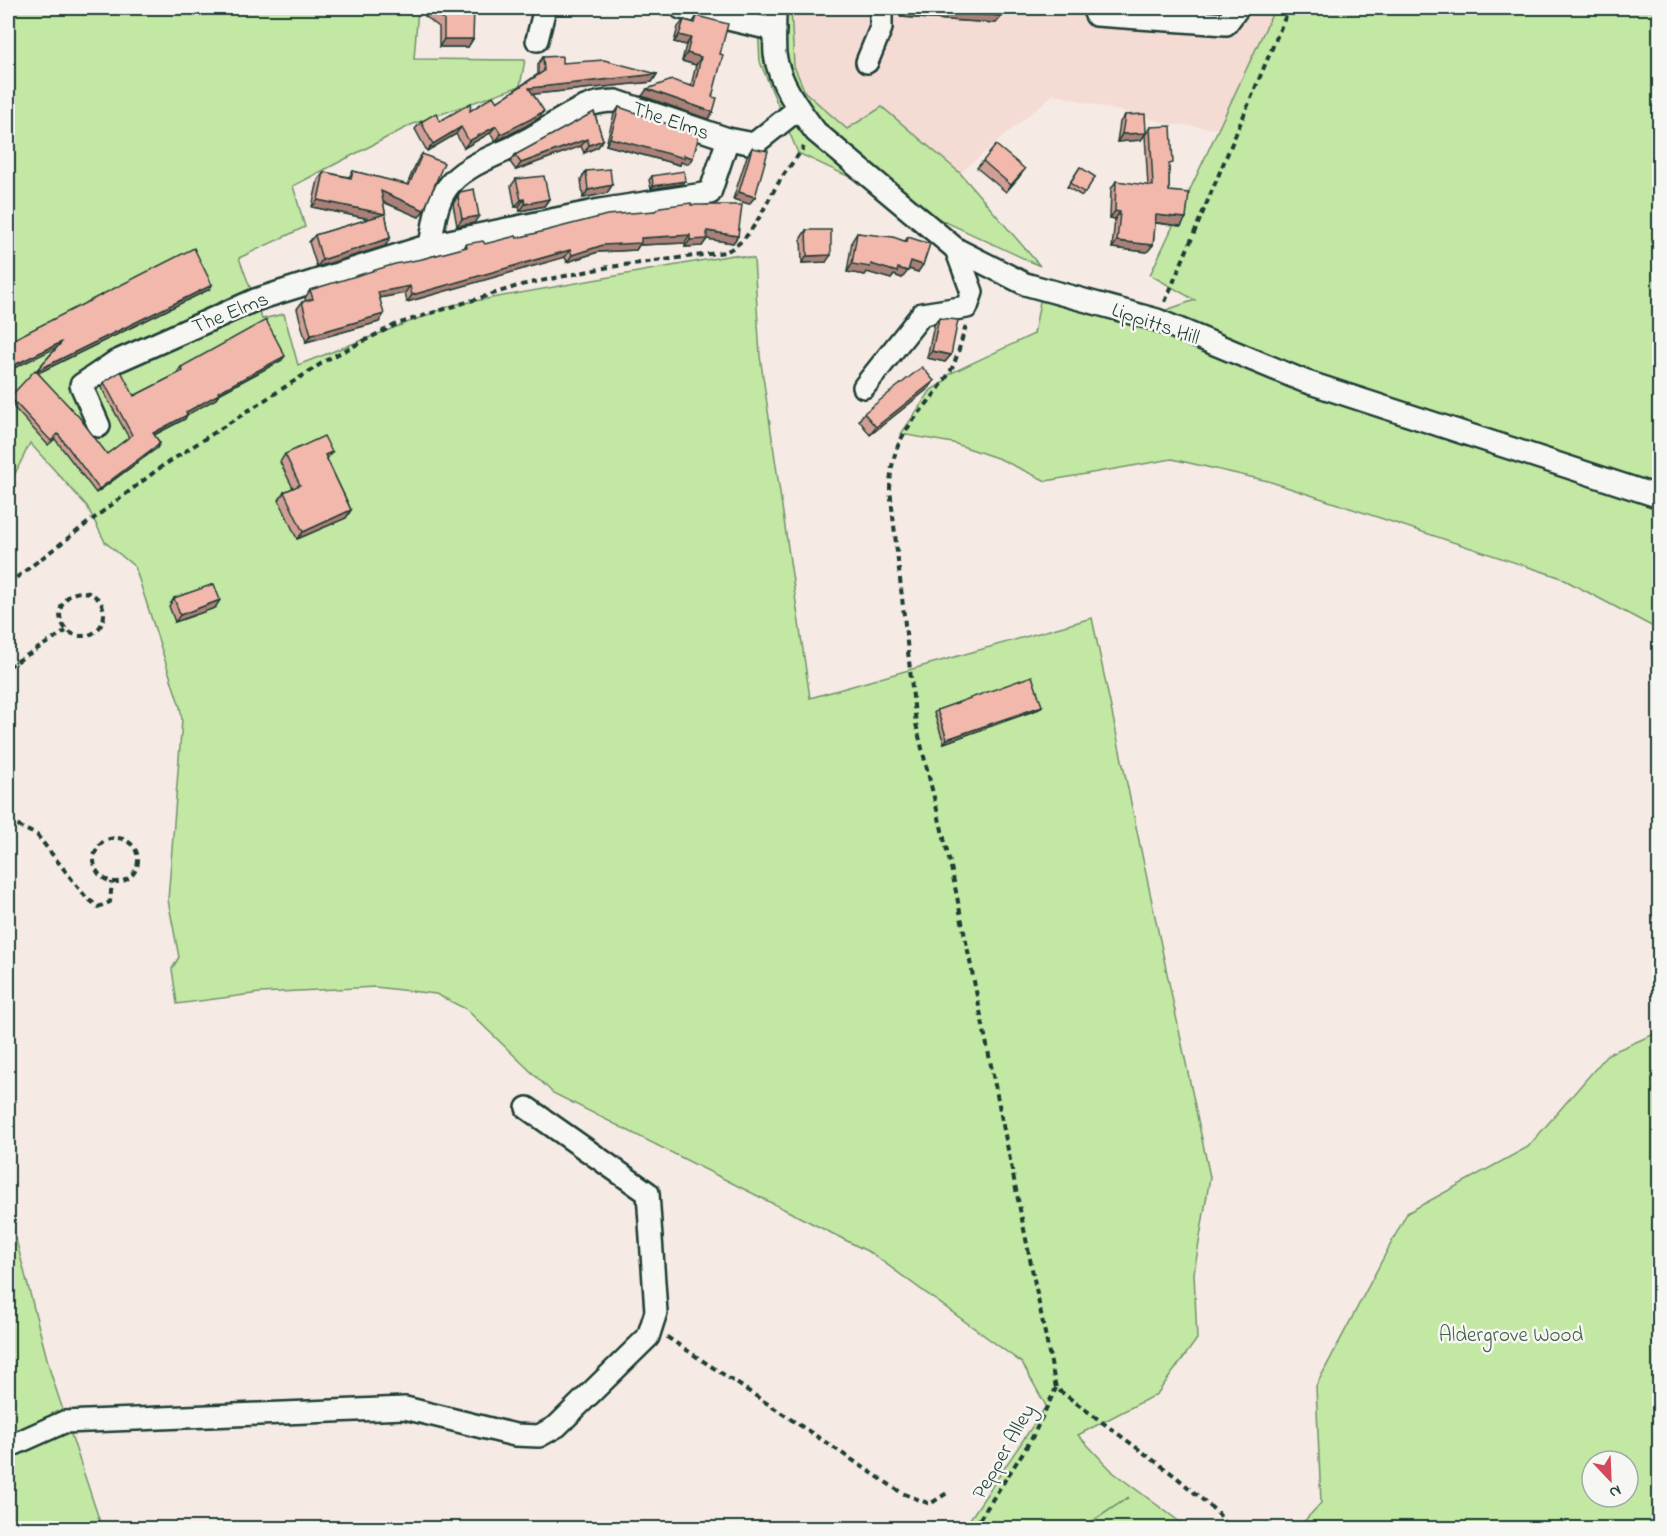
<svg xmlns="http://www.w3.org/2000/svg" width="1667" height="1536" font-family="'Indie Flower',sans-serif">
  <rect width="100%" height="100%" fill="#f5eae4"/>
  <filter id="ink" filterUnits="userSpaceOnUse"><feTurbulence type="fractalNoise" baseFrequency=".0167" numOctaves="2"/><feDisplacementMap in="SourceGraphic" scale="12" xChannelSelector="R" yChannelSelector="G"/><feConvolveMatrix kernelMatrix="1 2 1 2 8 2 1 2 1" color-interpolation-filters="sRGB"/></filter>
  <g filter="url(#ink)">
    <!-- built -->
    <polygon fill="#f4dbd3" points="791,8 1275,8 1220,129 1170,124 1054,94 960,173 882,107 848,129 805,92 794,66"/>
    <!-- green -->
    <g fill="#c3e8a3" stroke="#71926c" stroke-width="1.5" fill-rule="evenodd">
      <polygon points="8,8 418,8 414,59 525,60 520,86 413,124 293,186 305,227 239,258 262,319 284,314 298,365 453,305 733,255 754,259 760,356 810,698 1092,618 1210,1177 1194,1273 1197,1339 1157,1394 1078,1435 1114,1473 1188,1528 1083,1528 1129,1497 1082,1528 964,1528 1046,1406 1022,1363 871,1253 553,1093 466,1009 436,994 375,987 260,993 177,1004 172,969 179,957 168,900 182,720 180,707 135,567 105,542 87,506 30,443 8,488"/>
      <polygon points="757,8 791,8 794,66 805,92 847,129 882,107 960,173 1040,266 798,153 760,62"/>
      <polygon points="1275,8 1659,8 1659,630 1559,577 1268,481 1172,459 1046,481 1000,459 953,443 901,434 931,390 944,382 949,374 1034,334 1043,285 1129,323 1195,300 1150,275"/>
      <path d="M1659 1032V1528H1298L1321 1503 1316 1386 1407 1213 1528 1147 1608 1054ZM1592 1461H1628V1497H1592Z"/>
      <polygon points="8,1209 51,1374 102,1528 8,1528"/>
    </g>
    <g fill="none" stroke-linecap="round" stroke-linejoin="round">
      <defs>
        <g id="minor">
          <polyline points="681,8 775,30"/>
          <path d="M775 8C775 23 774 39 775 54 779 83 799 110 816 132L956 249 1025 284 1157 320 1304 381 1660 497"/>
          <polyline points="1093,8 1096,15 1226,24 1238,8"/>
          <polyline points="537,40 545,8"/>
          <polyline points="867,62 881,28 881,8"/>
          <path d="M430 245C434 226 435 205 447 188 464 164 500 155 525 141 545 131 564 115 585 107 596 102 605 101 616 101L728 139"/>
          <polyline points="864,387 922,314 967,307 972,292 956,249"/>
          <polyline points="99,426 81,385 115,362 255,300 430,245 600,210 710,193 728,139 754,144 798,109"/>
          <polyline points="8,1447 64,1422 405,1408 515,1435 539,1436 557,1426 648,1337 656,1312 648,1193 527,1108"/>
        </g>
      </defs>
      <!-- minor casing -->
      <use href="#minor" stroke="#1f3d34" stroke-width="26"/>
      <!-- path -->
      <g stroke="#1f3d34" stroke-width="4" stroke-dasharray="6 4.5" stroke-linecap="butt">
        <polyline points="1165,302 1289,8"/>
        <path d="M966 326C961 340 958 357 951 370 923 418 891 427 890 489L916 724 951 867 1056 1388 1175 1476 1218 1513 1228 1528"/>
        <path d="M8 584 161 467 330 358 397 324 521 285 609 267 725 252C753 240 763 207 779 182 786 170 796 159 804 147"/>
        <circle cx="82" cy="614" r="22"/>
        <polyline points="8,667 66,631"/>
        <polyline points="8,821 37,835 85,896 98,907 110,902 112,882"/>
        <circle cx="116" cy="860" r="22"/>
        <polyline points="667,1337 902,1493 930,1504 947,1493"/>
        <polyline points="974,1528 1031,1440 1056,1388"/>
      </g>
      <!-- minor -->
      <use href="#minor" stroke="#f6f6f2" stroke-width="21"/>
    </g>
    <!-- wall -->
    <g fill="#d09e94" stroke="#1f3d34" stroke-width="1.5">
      <polygon points="901,8 1002,8 1002,16 996,23 901,17"/>
      <polygon points="430,9 473,39 468,47 439,47 439,27 425,16"/>
      <polygon points="697,16 720,54 708,119 642,96 691,86 696,65 682,61 686,45 674,42 678,27 684,20 693,22"/>
      <polygon points="543,57 562,63 657,74 652,82 533,94 539,118 526,126 496,141 490,133 464,148 456,134 427,151 415,129 421,122 440,121 497,102 538,74 538,64"/>
      <polygon points="619,107 693,158 688,164 681,162 680,165 606,145 614,114"/>
      <polygon points="594,112 603,140 598,147 584,153 581,146 516,170 510,162 515,155"/>
      <polygon points="1125,115 1146,133 1141,140 1117,142 1120,122"/>
      <polygon points="1150,127 1169,169 1169,191 1181,226 1155,223 1153,245 1147,252 1112,248 1115,219 1110,218 1111,189 1116,181 1148,186 1145,135"/>
      <polygon points="752,148 755,197 749,204 733,199 747,156"/>
      <polygon points="422,154 419,217 383,202 390,238 385,246 317,267 309,242 315,235 369,219 312,207 318,180 324,172 349,177 353,171 407,185 417,161"/>
      <polygon points="983,161 1019,177 1006,192 977,168"/>
      <polygon points="1080,167 1095,177 1082,196 1067,187"/>
      <polygon points="586,171 612,185 607,193 583,198 581,179"/>
      <polygon points="652,176 682,184 651,189 649,180"/>
      <polygon points="516,179 549,199 544,206 520,211 519,207 515,207 511,186"/>
      <polygon points="460,192 474,223 457,226 453,204"/>
      <polygon points="691,205 738,236 733,243 707,239 702,246 685,247 685,243 639,245 636,250 598,252 567,262 565,257 407,302 405,293 380,298 379,322 306,342 297,309 302,302 306,301 305,298 310,290 464,248 466,244 485,244 655,211"/>
      <polygon points="806,230 826,262 802,263 801,238"/>
      <polygon points="857,233 905,241 908,237 918,272 908,269 902,278 894,275 891,279 867,272 865,275 847,272 852,241"/>
      <polygon points="210,289 38,373 107,454 129,438 101,387 104,382 134,396 179,373 178,371 181,367 282,360 219,394 216,399 187,414 185,419 154,435 160,443 157,448 96,493 55,439 48,445 8,401 10,397 36,371 58,346 8,342"/>
      <polygon points="939,318 951,355 945,362 927,358 934,325"/>
      <polygon points="934,381 929,388 870,435 859,420 864,413"/>
      <polygon points="285,454 327,459 351,510 346,518 297,539 279,500 284,492 293,488 280,462"/>
      <polygon points="174,598 215,608 175,622 169,606"/>
      <polygon points="1042,706 1039,709 944,743 934,713 937,710"/>
    </g>
    <!-- shaded-wall -->
    <g fill="#a98178" stroke="#1f3d34" stroke-width="1.5">
      <polygon points="906,9 1002,16 996,23 901,17"/>
      <polygon points="679,35 691,38 686,45 674,42"/>
      <polygon points="444,39 473,39 468,47 439,47"/>
      <polygon points="687,53 701,57 696,65 682,61"/>
      <polygon points="657,74 652,82 524,95 529,88"/>
      <polygon points="647,89 713,112 708,119 642,96"/>
      <polygon points="544,111 539,118 526,126 496,141 501,134"/>
      <polygon points="496,126 490,133 464,148 469,141"/>
      <polygon points="461,127 456,134 427,151 433,144"/>
      <polygon points="1146,133 1141,140 1117,142 1122,134"/>
      <polygon points="610,138 684,155 693,158 688,164 681,162 680,165 606,145"/>
      <polygon points="587,139 581,146 516,170 521,163"/>
      <polygon points="603,140 598,147 584,153 589,145"/>
      <polygon points="1025,169 1019,177 1006,192 1011,185"/>
      <polygon points="685,181 682,184 651,189 653,186"/>
      <polygon points="612,185 607,193 583,198 588,190"/>
      <polygon points="381,191 424,210 419,217 376,199"/>
      <polygon points="739,192 755,197 749,204 733,199"/>
      <polygon points="524,199 519,207 515,207 521,200"/>
      <polygon points="549,199 544,206 520,211 525,204"/>
      <polygon points="318,200 385,214 380,221 312,207"/>
      <polygon points="1115,211 1120,212 1115,219 1110,218"/>
      <polygon points="1156,215 1186,218 1181,226 1151,222"/>
      <polygon points="479,216 474,223 457,226 462,219"/>
      <polygon points="707,231 738,236 733,243 707,239 702,246 685,247 690,240"/>
      <polygon points="690,235 685,243 639,245 636,250 598,252 567,262 572,255 603,245 641,238"/>
      <polygon points="390,238 385,246 317,267 322,260"/>
      <polygon points="1117,241 1153,245 1147,252 1112,248"/>
      <polygon points="570,250 565,257 407,302 412,295"/>
      <polygon points="831,255 826,262 802,263 807,256"/>
      <polygon points="911,261 923,265 918,272 906,268"/>
      <polygon points="852,264 871,264 898,268 908,271 902,278 894,275 891,279 867,272 865,275 847,272"/>
      <polygon points="212,285 210,289 34,375 36,371"/>
      <polygon points="410,286 405,293 373,299 378,292"/>
      <polygon points="384,314 379,322 306,342 311,335"/>
      <polygon points="62,342 60,346 8,371 8,368"/>
      <polygon points="932,351 951,355 945,362 927,358"/>
      <polygon points="285,356 282,360 215,396 218,392"/>
      <polygon points="934,381 929,388 870,435 876,427"/>
      <polygon points="219,394 216,399 183,417 186,412"/>
      <polygon points="187,415 185,419 150,437 153,433"/>
      <polygon points="160,443 157,448 96,493 99,489"/>
      <polygon points="332,452 327,459 325,455"/>
      <polygon points="351,510 346,518 297,539 303,532"/>
      <polygon points="220,600 215,608 175,622 180,615"/>
      <polygon points="1042,706 1039,709 944,743 947,739"/>
    </g>
    <!-- building -->
    <g fill="#f2b8ac" stroke="#1f3d34" stroke-width="1.5">
      <polygon points="432,8 474,8 473,39 444,39 444,20 430,9"/>
      <polygon points="906,8 1002,8 1002,16 906,9"/>
      <polygon points="697,16 728,24 720,54 723,55 712,97 717,98 713,112 647,89 672,80 694,87 701,57 687,53 691,38 679,35 684,20 695,23"/>
      <polygon points="562,56 562,63 604,60 657,74 529,88 544,111 531,119 501,134 496,126 469,141 461,127 433,144 421,122 436,113 440,121 471,103 470,111 493,96 497,102 544,71 543,57"/>
      <polygon points="619,107 699,135 693,158 684,155 684,158 610,138"/>
      <polygon points="594,112 603,140 589,145 587,139 521,163 515,155"/>
      <polygon points="1145,114 1146,133 1122,134 1125,115"/>
      <polygon points="1171,126 1173,163 1169,164 1169,191 1189,193 1186,218 1156,215 1153,245 1117,241 1120,212 1115,211 1116,181 1153,186 1150,127"/>
      <polygon points="996,145 1025,169 1011,185 983,161"/>
      <polygon points="752,148 768,151 755,197 739,192"/>
      <polygon points="422,154 444,163 424,210 381,191 390,238 322,260 315,235 385,214 318,200 324,172 351,178 353,171 409,185"/>
      <polygon points="1080,167 1095,177 1085,193 1070,183"/>
      <polygon points="610,169 612,185 588,190 586,171"/>
      <polygon points="684,171 685,181 653,186 652,176"/>
      <polygon points="544,176 549,199 525,204 524,199 521,200 516,179"/>
      <polygon points="474,189 479,216 462,219 458,196 460,192"/>
      <polygon points="691,203 691,205 742,205 738,236 707,231 707,239 690,240 690,235 641,238 641,243 603,245 572,255 570,250 412,295 410,286 378,292 384,314 311,335 302,302 313,299 310,290 395,264 422,259 467,247 466,244 483,241 485,244 516,236 517,238 607,215 655,211 660,207"/>
      <polygon points="806,230 831,230 831,255 807,256"/>
      <polygon points="857,233 893,237 907,242 908,237 930,244 923,265 911,261 908,271 898,268 897,272 871,264 870,267 852,264"/>
      <polygon points="194,248 212,285 36,371 62,342 8,368 8,342"/>
      <polygon points="939,318 958,320 951,355 932,351"/>
      <polygon points="266,320 285,356 218,392 219,394 186,412 187,415 153,433 160,443 99,489 58,434 51,441 10,397 35,370 79,417 107,454 132,435 104,382 121,371 134,396 183,371 181,367"/>
      <polygon points="922,367 934,381 876,427 864,413"/>
      <polygon points="324,436 332,452 325,455 351,510 303,532 284,492 300,485 285,454"/>
      <polygon points="214,584 220,600 180,615 174,598"/>
      <polygon points="1032,676 1042,706 947,739 937,710"/>
    </g>
  </g>
  <g text-anchor="middle" stroke-width="5" stroke-linejoin="round" paint-order="stroke">
    <!-- street labels -->
    <g font-size="21" fill="#1f3d34" stroke="#f6f6f2">
      <text transform="translate(671 120) rotate(19)" y="7">The Elms</text>
      <text transform="translate(230 312) rotate(-22)" y="7">The Elms</text>
      <text transform="translate(1156 323) rotate(19)" y="7">Lippitts Hill</text>
      <text transform="translate(1003 1451) rotate(-60)" y="7">Pepper Alley</text>
    </g>
    <!-- park labels -->
    <g font-size="21" fill="#405f4a" stroke="#f6f6f2">
      <text x="1511" y="1341">Aldergrove Wood</text>
    </g>
  </g>
  <!-- margin -->
  <rect width="1667" height="1536" fill="none" stroke="#f6f6f2" stroke-width="30"/>
  <rect x="15" y="15" width="1637" height="1506" fill="none" stroke="#1f3d34" stroke-width="2" filter="url(#ink)"/>
  <!-- north arrow -->
  <g transform="translate(1610 1479) rotate(157)"><circle r="28" fill="#f6f6f2" stroke="#a0aca6" stroke-width="1.5"/>
  <path d="M0-4.5L10 22L0 15L-10 22Z" fill="#d1495b"/>
  <text y="-9" font-size="16" font-weight="bold" text-anchor="middle" fill="#1f3d34">N</text>
  </g>
</svg>
